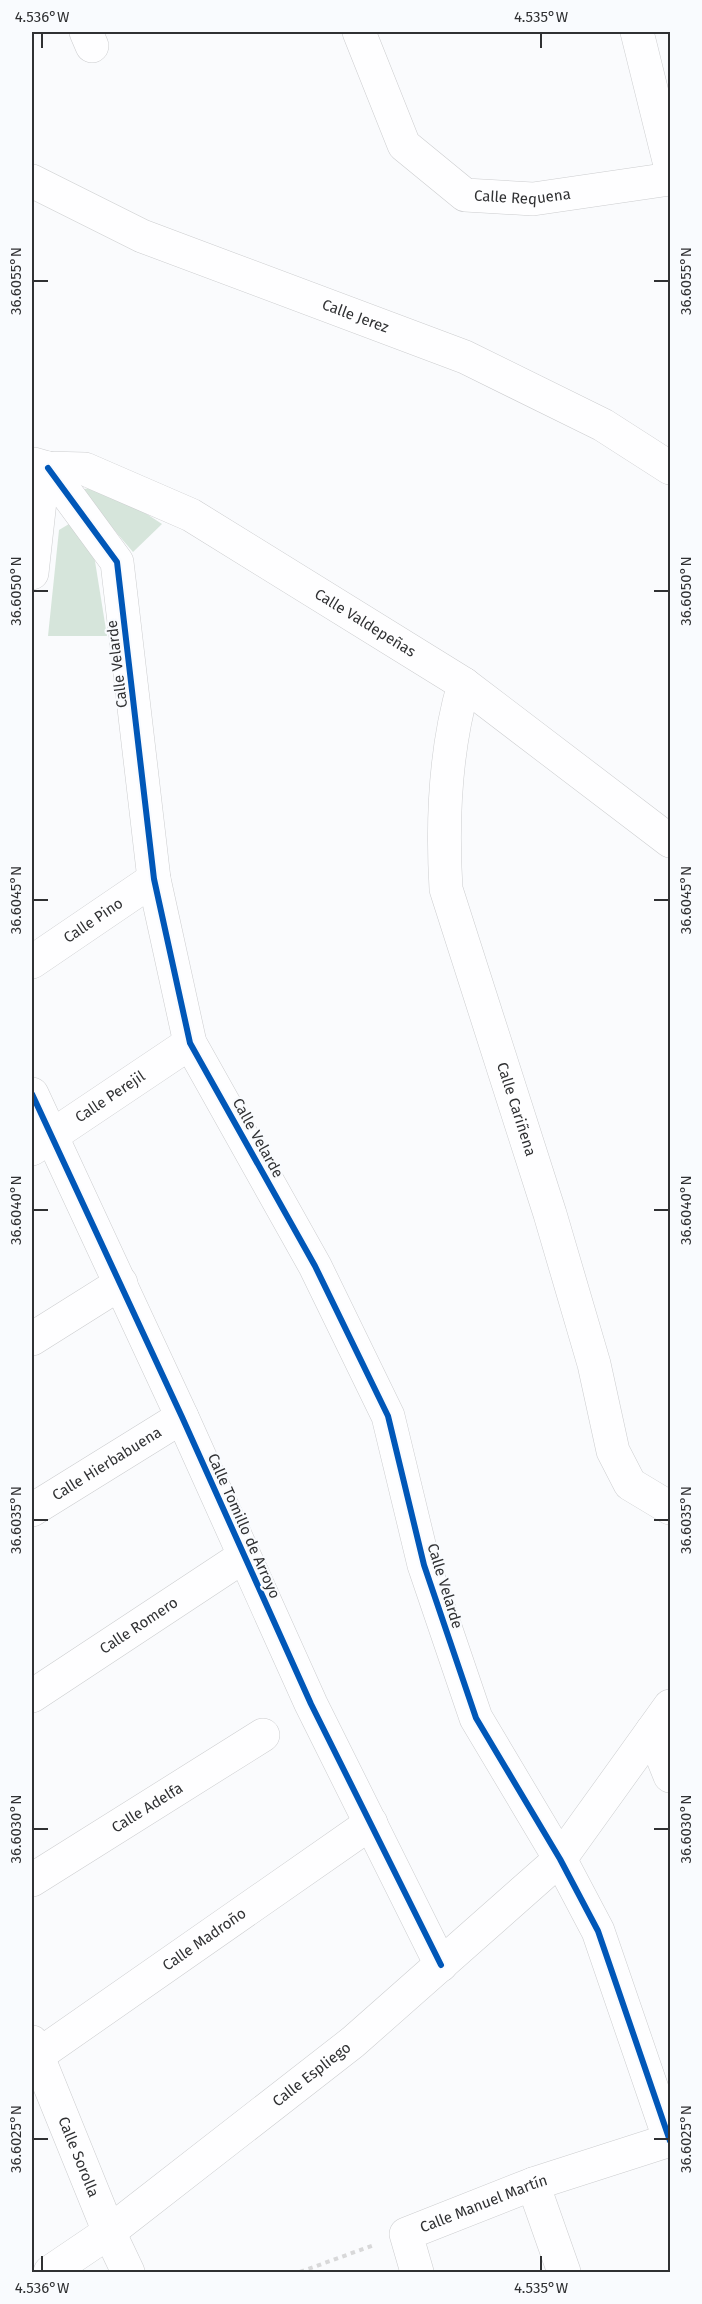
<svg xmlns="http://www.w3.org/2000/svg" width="702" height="2304" font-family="'Fira Sans',sans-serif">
  <rect width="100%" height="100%" fill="#fafbfd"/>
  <!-- green -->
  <g fill="#d6e5db">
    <polygon points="94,487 130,503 162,524 133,552 80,490"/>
    <polygon points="69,524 94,555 107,636 48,636 59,530"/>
  </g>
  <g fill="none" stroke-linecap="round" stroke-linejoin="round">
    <defs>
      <g id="minor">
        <polyline points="86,32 92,46"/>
        <path id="s1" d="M359 32 404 145 465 195 533 199 670 179"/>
        <polyline points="637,32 670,165"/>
        <path id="s2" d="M32 181 142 236 465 357 603 425 670 468"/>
        <path id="s3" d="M34 464 48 468 85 469 191 515 464 684 670 841"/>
        <polyline points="48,468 117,562 154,879 190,1043 315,1266 388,1416 424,1565 476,1718 560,1859 598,1931 670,2141"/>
        <polyline points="32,573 40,501 48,468"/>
        <path id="s4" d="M464 684C445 749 442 822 446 889L550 1214 594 1364 613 1451 630 1484 670 1508"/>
        <path id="s5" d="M32 962 154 879"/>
        <polyline points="32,1094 182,1417 311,1704 441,1965"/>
        <path id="s6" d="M32 1149 190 1043"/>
        <polyline points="32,1339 121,1283"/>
        <path id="s7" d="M32 1510 182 1417"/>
        <path id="s8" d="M32 1696 244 1556"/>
        <polyline points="652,1731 670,1776"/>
        <path id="s9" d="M32 1880 263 1735"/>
        <path id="s10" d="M32 2042 109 2232 128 2272"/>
        <path id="s11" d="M37 2056 371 1823"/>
        <polyline points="533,2184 564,2272"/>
        <path id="s12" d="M50 2272 109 2232 353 2042 560 1859 670 1706"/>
        <path id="s13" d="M417 2272 406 2234 533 2184 670 2140"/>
      </g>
    </defs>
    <!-- minor casing -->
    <use href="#minor" stroke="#cccdcf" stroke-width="34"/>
    <!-- path -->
    <polyline stroke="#d8d8d9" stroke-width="4" stroke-dasharray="4.5 4.5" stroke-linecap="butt" points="300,2272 374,2245"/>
    <!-- minor -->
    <use href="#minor" stroke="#fefeff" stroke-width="33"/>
    <defs>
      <g id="cycleway">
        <polyline points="48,468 117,562 154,879 190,1043 315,1266 388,1416 424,1565 476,1718 560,1859 598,1931 670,2141"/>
        <polyline points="32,1094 182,1417 311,1704 441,1965"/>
      </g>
    </defs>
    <!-- cycleway casing -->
    <use href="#cycleway" stroke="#f9fbfe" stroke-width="10"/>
    <!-- cycleway -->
    <use href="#cycleway" stroke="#0057b8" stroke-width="6"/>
  </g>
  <!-- ticks -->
  <path fill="none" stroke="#303133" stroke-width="2" d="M42 33V48M541 33V48M33 281H48M654 281H669M33 591H48M654 591H669M33 900H48M654 900H669M33 1210H48M654 1210H669M33 1520H48M654 1520H669M33 1829H48M654 1829H669M33 2139H48M654 2139H669M42 2256V2271M541 2256V2271"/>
  <g text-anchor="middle" stroke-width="4.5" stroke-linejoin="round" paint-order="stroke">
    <!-- street labels -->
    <g font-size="15" fill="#303133" stroke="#f9fbfe">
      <text dy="5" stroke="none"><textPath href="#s1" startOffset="258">Calle Requena</textPath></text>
      <text dy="5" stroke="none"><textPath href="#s2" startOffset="351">Calle Jerez</textPath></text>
      <text dy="5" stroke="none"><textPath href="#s3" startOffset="372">Calle Valdepeñas</textPath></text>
      <text transform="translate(117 664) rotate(-97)" y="5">Calle Velarde</text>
      <text dy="5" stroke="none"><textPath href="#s5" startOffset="74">Calle Pino</textPath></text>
      <text dy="5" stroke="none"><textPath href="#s6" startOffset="94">Calle Perejil</textPath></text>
      <text dy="5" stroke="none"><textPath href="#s4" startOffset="438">Calle Cariñena</textPath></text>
      <text transform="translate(258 1138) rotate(61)" y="5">Calle Velarde</text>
      <text dy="5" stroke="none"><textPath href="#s7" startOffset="88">Calle Hierbabuena</textPath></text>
      <text transform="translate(244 1526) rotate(66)" y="5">Calle Tomillo de Arroyo</text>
      <text transform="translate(445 1586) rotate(73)" y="5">Calle Velarde</text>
      <text dy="5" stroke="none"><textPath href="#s8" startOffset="128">Calle Romero</textPath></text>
      <text dy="5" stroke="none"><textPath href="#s9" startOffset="136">Calle Adelfa</textPath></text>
      <text dy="5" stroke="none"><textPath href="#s11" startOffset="204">Calle Madroño</textPath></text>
      <text dy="5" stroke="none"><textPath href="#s12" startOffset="328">Calle Espliego</textPath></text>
      <text dy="5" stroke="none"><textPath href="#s10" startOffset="124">Calle Sorolla</textPath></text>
      <text dy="5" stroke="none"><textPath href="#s13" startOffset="123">Calle Manuel Martín</textPath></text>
    </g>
  </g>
  <!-- border -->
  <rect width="702" height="2304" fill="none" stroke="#f9fbfe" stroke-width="66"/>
  <rect x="33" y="33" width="636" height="2238" fill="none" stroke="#303133" stroke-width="2"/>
  <g font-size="15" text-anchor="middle" fill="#303133">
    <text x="42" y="22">4.536°W</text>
    <text x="541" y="22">4.535°W</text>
    <text transform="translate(16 281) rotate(-90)" y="5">36.6055°N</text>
    <text transform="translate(686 281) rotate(-90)" y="5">36.6055°N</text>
    <text transform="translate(16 591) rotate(-90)" y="5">36.6050°N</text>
    <text transform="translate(686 591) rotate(-90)" y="5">36.6050°N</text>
    <text transform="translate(16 900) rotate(-90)" y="5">36.6045°N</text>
    <text transform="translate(686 900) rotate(-90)" y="5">36.6045°N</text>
    <text transform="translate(16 1210) rotate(-90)" y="5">36.6040°N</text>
    <text transform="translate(686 1210) rotate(-90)" y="5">36.6040°N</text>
    <text transform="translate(16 1520) rotate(-90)" y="5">36.6035°N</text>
    <text transform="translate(686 1520) rotate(-90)" y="5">36.6035°N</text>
    <text transform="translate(16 1829) rotate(-90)" y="5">36.6030°N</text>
    <text transform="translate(686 1829) rotate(-90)" y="5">36.6030°N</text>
    <text transform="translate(16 2139) rotate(-90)" y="5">36.6025°N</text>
    <text transform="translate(686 2139) rotate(-90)" y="5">36.6025°N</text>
    <text x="42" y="2293">4.536°W</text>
    <text x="541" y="2293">4.535°W</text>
  </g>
</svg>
